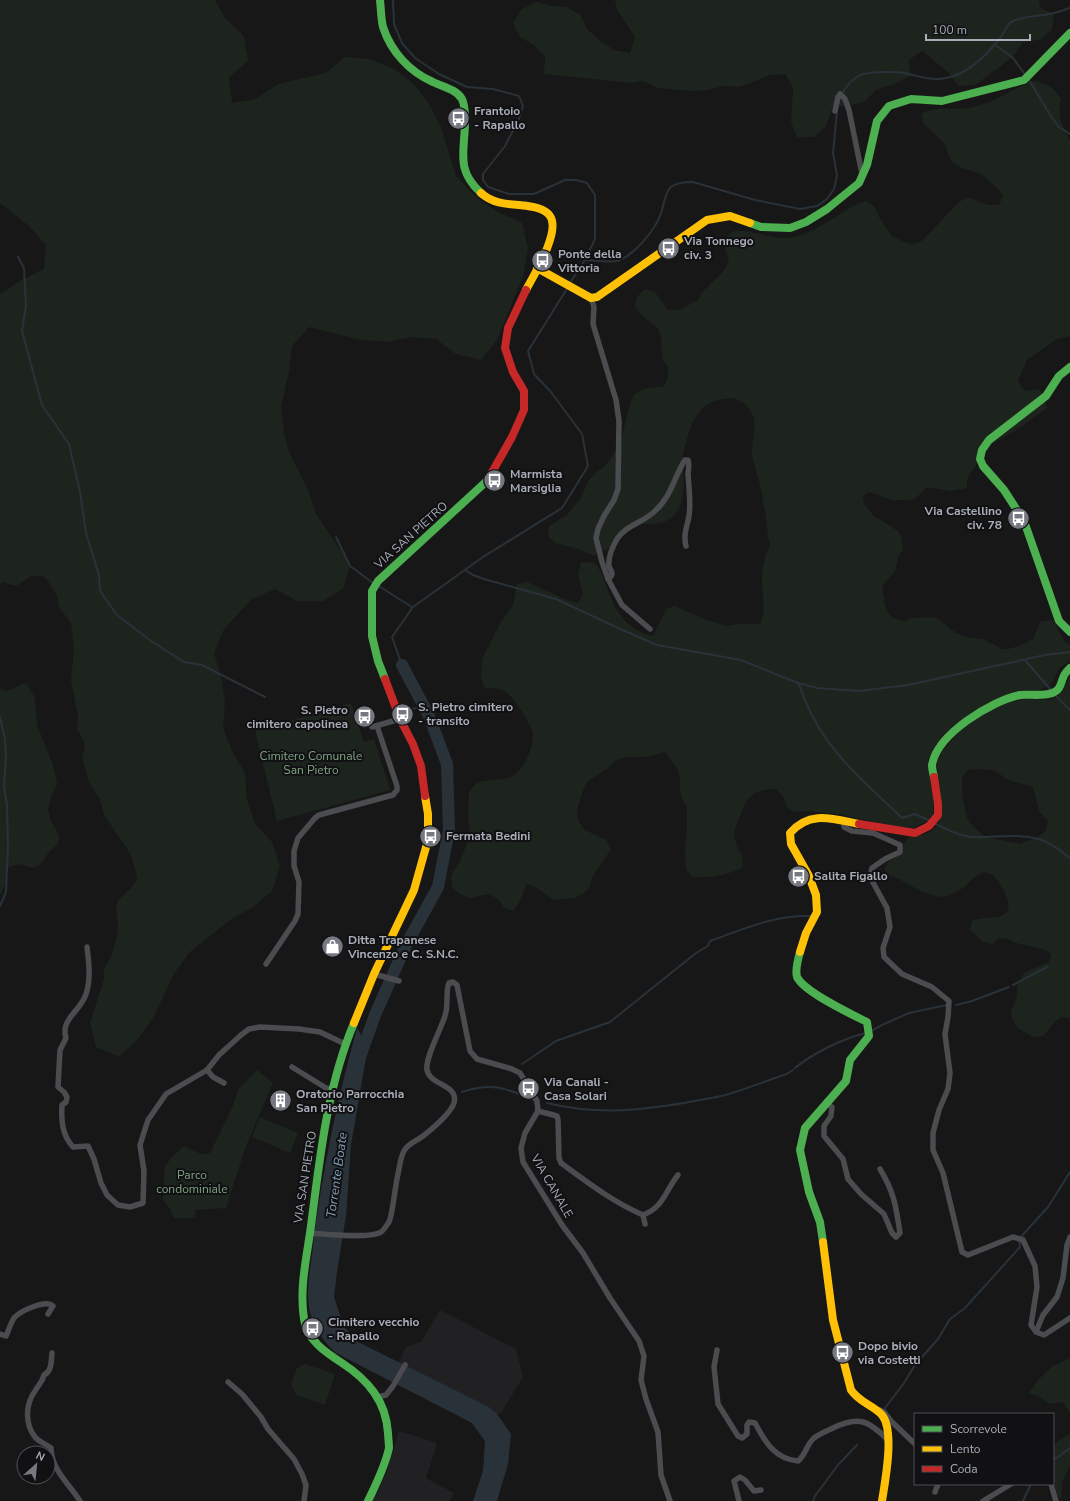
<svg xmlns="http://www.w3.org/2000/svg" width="1070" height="1501" font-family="'Nunito Sans',sans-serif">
  <rect width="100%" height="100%" fill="#171717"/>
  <!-- built -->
  <g fill="#212123">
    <polygon points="440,1310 516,1349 523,1377 501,1413 497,1414 489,1407 398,1363 406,1347 421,1342"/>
    <polygon points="399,1431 437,1443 426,1478 454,1493 450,1501 373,1501 386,1474"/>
  </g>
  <!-- green -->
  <g fill="#1d241e" fill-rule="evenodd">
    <polygon points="0,0 215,0 225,18 244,36 248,61 229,77 232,103 256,99 278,84 326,73 345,57 370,59 394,69 414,84 429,104 441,127 456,176 477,198 498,212 522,223 528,248 524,274 497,340 481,360 456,354 436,339 412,337 387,342 357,339 309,327 292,346 289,372 281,406 284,432 288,449 309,492 316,514 350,564 344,588 323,601 297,601 275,589 252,599 224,629 214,653 221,677 225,702 223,728 232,751 245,773 247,799 255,824 272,842 280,866 272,891 253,907 230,920 191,951 175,972 153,1018 138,1039 119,1057 96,1047 90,1023 104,979 104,969 112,955 117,935 118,925 116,910 118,900 131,888 137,880 136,872 130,853 104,815 100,800 89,782 82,757 85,748 84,742 79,732 77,731 78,716 71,680 74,649 71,623 59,607 57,596 46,578 42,576 31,576 18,585 12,585 3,582 0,584 0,294 22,280 44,269 46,245 29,226 0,203"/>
    <polygon points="615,0 1039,0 1040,7 1054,15 1052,29 1040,40 1023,42 1014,55 1001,66 975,85 958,86 949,73 922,51 909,60 910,76 892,85 877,89 865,101 849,106 833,106 826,126 814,137 797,137 791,122 793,89 786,74 770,75 740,87 723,86 707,90 691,91 658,88 643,81 632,83 544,74 545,57 534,45 520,37 513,23 522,9 537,2 552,6 567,7 580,15 588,30 600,41 614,50 630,53 635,37 617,10"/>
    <path d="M1035 81C1049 85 1053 86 1061 99 1057 115 1062 126 1070 141V336L1057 339 1027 360 1018 380 1023 389 1028 391 1038 389 1042 392 1047 408 1016 430 990 445 977 461 975 468 970 473 967 480V488L950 491 934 488H926L915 499 908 500H892L869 492 863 496 864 504 873 515 898 531 901 537 903 551C896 556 898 564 895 571 892 577 885 580 883 586 882 590 883 595 884 599 886 614 892 620 906 621L910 618 932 617 938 619 956 633 966 637 983 639 1002 649H1008L1019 646 1033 639 1041 621 1052 620C1060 627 1060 640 1070 645V660L1059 669 1052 682 1048 686 1038 690 1016 691 976 709 954 726 935 746 928 759 929 774 934 800 933 814 926 822 913 828 891 826 839 814 805 811 794 812 787 807 783 796 776 789 765 790 755 793 747 800 736 825 734 836 737 847 742 856 743 867C727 876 710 878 692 877L686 869 685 848 687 828V807L682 799 680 789V778L677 768 665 752 645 757H625L614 762 607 769 588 781 583 790 577 811 578 821 585 830 606 840 611 849 593 876 590 886 583 894 574 898 554 900 537 888 527 884 519 903 513 911 504 907 498 899 489 894 469 898 460 894 452 887 451 876 461 859 468 841 470 830 468 819 469 792C471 789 474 785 477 783 490 778 507 783 518 772 526 764 533 747 533 735 534 728 513 696 506 692 501 688 492 688 485 688L481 679 482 659 501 622 513 605 517 584 527 582 567 600 578 603 583 595 578 575 581 562 595 563C604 574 606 588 612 600 620 619 633 632 653 636L666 609 675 606 706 620 726 626 738 624H760C766 610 763 598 762 584 761 570 765 557 770 544 767 536 768 532 767 524 766 514 763 504 762 494 760 480 753 466 752 452 752 436 760 419 747 406 741 399 731 397 722 399 699 403 691 422 686 443 685 447 683 452 683 457 682 477 689 503 671 518 660 526 643 524 630 523L622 532 619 542 610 548 600 552 594 556 575 548 555 543 548 536 549 526 567 515 580 499 589 480 596 472 605 466 611 458 621 440 630 404 634 395 643 389 664 386 668 377V367L662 358 661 338 658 328 642 316 635 307 637 297 645 289 655 292 668 310H679L698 300 703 291 719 276 726 268 729 259 725 249V238C727 237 729 234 732 232 742 227 773 239 786 238 817 236 838 210 866 201L875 207 879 217 892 236 902 241 912 245 922 241 959 202 968 197 988 205H999L1003 196 997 188 981 174 962 168 953 163 948 155 946 145 924 124 921 114C938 105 955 111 973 107 995 103 1014 87 1035 81Z"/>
    <path d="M1070 675V1018L1061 1017C1053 1022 1049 1030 1043 1036L1034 1037 1026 1033 1018 1028 1013 1021 1011 1012 1017 996V987L1024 973 1049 962 1051 954 1044 949 1016 943 1008 939 999 938 992 944 983 942 970 930 972 921C980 918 988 918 997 917 1022 913 1000 883 992 874L984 872 976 876 963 888 947 896 938 897 931 894 922 892 899 879 890 876 884 870 888 863 902 852 904 843 910 836C916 835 923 835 928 833 948 824 939 794 938 777 937 773 936 766 937 762 939 754 945 748 950 742 969 721 993 702 1022 699 1034 698 1048 703 1058 696 1064 691 1067 681 1070 675ZM976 769 994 770 1008 780 1033 787 1039 811 1048 821 1045 832 1037 837 1020 844 985 837 972 825 967 818 962 795V777L968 770Z"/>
    <path d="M21 684H27L35 698 37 725 54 768 57 784 50 799 48 809 50 819 58 834 59 840 57 845 49 852 40 865 35 867H29L19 864 9 867 6 871 7 882 0 895V688L2 690C10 692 14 689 21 684Z"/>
    <polygon points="351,703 364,742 374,739 390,790 277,821 255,731"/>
    <polygon points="257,1070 273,1083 246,1146 226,1208 195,1210 195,1218 174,1218 170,1209 163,1200 165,1166 172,1157 184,1146 201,1154 210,1153 232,1108 238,1090"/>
    <polygon points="260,1117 298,1133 290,1153 252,1137"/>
    <polygon points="1070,1358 1070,1413 1064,1403 1059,1402 1050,1404 1038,1396 1029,1393 1040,1378 1053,1366"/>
    <polygon points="305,1364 335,1374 325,1405 296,1395 291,1384 297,1368"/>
    <path d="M1070 1434V1466L1062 1482 1061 1500C1054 1495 1050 1456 1053 1448 1056 1442 1064 1436 1070 1434Z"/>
  </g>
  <!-- water -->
  <path fill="#2a3239" d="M357 1028 368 1046 351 1145 346 1216 337 1272 334 1297 344 1327 358 1342 489 1407 497 1414 511 1434 508 1464 497 1501H473L483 1471 485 1441 472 1423 336 1353C324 1342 314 1328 310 1312 305 1291 311 1267 313 1246 322 1172 337 1100 357 1028Z"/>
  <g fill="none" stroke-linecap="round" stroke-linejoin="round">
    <!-- stream -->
    <g stroke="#2a3239" stroke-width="2">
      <polyline points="393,0 394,24 402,43 415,58 439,74 467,87 493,89 519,96 523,106 519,119 505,146 483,174 483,180 488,187 509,194 534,194 565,180 576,180 587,183 595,195 595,239 585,260 570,283"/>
      <polyline points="994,44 1013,58 1026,76"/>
      <polyline points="1029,80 1052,118 1059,127 1070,134"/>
      <path d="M843 92C854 73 866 72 886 72 892 72 899 72 904 73 919 76 931 81 946 78 969 74 987 54 1001 37 1004 33 1007 25 1011 22 1021 17 1033 16 1044 15 1053 14 1062 11 1070 8"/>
      <polyline points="18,257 24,268 26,306 22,331 42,405 69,444 80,492 86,533 99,575 100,591 117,615 151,641 184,662 202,665 265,697"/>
      <path d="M585 260C595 260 606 263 616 261 632 258 654 231 660 216 668 194 662 182 693 182L755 200 800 209 817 206 827 199 834 189 837 176 833 153 837 111"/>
      <polyline points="336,537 350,566 373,583"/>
      <polyline points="465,570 473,575 484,579 556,599 616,627 657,645 741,660 798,683 817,688 859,691 908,685 1045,655 1070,652"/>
      <polyline points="377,585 412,607"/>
      <polyline points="1025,660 1051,690"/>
      <polyline points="402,665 392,637 413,607 483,557 562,508 588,466 582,434 551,392 534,374 528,351 568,287"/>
      <path d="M798 683C803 694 807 707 813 717 833 757 871 788 902 818L915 814 930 821"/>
      <polyline points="1055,695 1070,710"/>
      <polyline points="401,709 425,708"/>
      <polyline points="0,717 5,739 6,755 4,787 7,805 8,847 6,892 0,906"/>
      <path d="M934 823C946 829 957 835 971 837 995 838 1022 832 1044 841 1054 845 1062 852 1070 858"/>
      <polyline points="1013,985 1047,967"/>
      <polyline points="956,1005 972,1001 1009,987"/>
      <polyline points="871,1031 884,1024 909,1013 947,1005"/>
      <path d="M522 1064 556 1041 610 1022 696 953 708 946 710 941C744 929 774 915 810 916"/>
      <path d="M795 1068C813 1053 844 1038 866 1033"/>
      <path d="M462 1092C491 1082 505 1088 532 1099"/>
      <path d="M547 1103C596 1115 635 1111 684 1103 699 1100 714 1098 729 1094 749 1088 768 1080 787 1074L793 1070"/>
      <polyline points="885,1408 904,1383 915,1365 938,1339 950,1319 965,1308 1020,1247 1019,1239 1048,1207 1070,1172"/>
      <polyline points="1053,1459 1057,1458 1070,1448"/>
      <polyline points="813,1501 815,1496 838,1465 857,1445"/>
      <polyline points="1023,1501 1031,1484"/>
    </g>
    <!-- river -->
    <polyline stroke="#2a3239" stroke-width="12" points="360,1057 375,1015 406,945 438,887 449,830 447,764 429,716 402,665"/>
    <!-- street -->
    <g stroke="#4b4c50" stroke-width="5.5">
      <polyline points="835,111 838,97 840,94 845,99 849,110 862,174"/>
      <polyline points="591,298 594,307 593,324 616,400 619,421 618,489 614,500 604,516 598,529 596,538 602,562 608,579 622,605 650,629"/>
      <path d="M608 579C611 577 611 578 612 574 612 571 610 569 609 566 608 557 613 546 617 539 626 525 645 522 656 510 672 495 674 477 685 460H688C690 464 688 470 688 475 689 488 691 503 689 516 687 527 683 535 686 546"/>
      <polyline points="372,727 400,719"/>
      <polyline points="844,822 844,827 852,831 873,833 900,845 900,852 885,859 872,868 870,877 887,908 890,927 883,948 884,957 902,974 932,987 949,1001 948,1017 945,1034 950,1073 948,1089 939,1110 933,1133 933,1150 943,1173 962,1252 968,1255 1013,1237 1023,1240 1035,1266 1037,1287 1031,1325 1036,1332 1044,1335 1070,1318"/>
      <path d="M87 947C89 963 91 979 86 994 81 1011 60 1019 66 1038L60 1050 58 1087 64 1092 67 1097 66 1102 62 1105C61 1120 62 1135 73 1147L88 1146 94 1159 101 1183 107 1195 118 1205 130 1207 143 1203 144 1171 140 1145 148 1120 166 1094 207 1070 219 1055 241 1035 249 1029 260 1027 299 1029 320 1032 345 1044"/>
      <polyline points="266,964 295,921 298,914 299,882 294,866 294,851 298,838 315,818 319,815 393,795 397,790 397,786 377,726"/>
      <polyline points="374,974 399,981"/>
      <polyline points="292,1067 326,1088 332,1089"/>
      <polyline points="207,1070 213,1077 224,1083"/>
      <path d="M827 1104 832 1107 831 1116 824 1126V1136L843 1159 848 1179 861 1194 884 1214 892 1233 896 1237 900 1233C896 1206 894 1192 880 1169"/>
      <path d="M538 1111 557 1116 558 1120 559 1158 561 1163C587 1182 613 1202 643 1215L645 1224"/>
      <path d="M643 1215C664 1207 665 1191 678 1175"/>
      <path d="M309 1233C323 1234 371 1239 381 1232 384 1230 387 1225 389 1222 393 1213 395 1186 398 1174 400 1166 400 1155 406 1148 410 1143 418 1140 423 1136 431 1130 451 1113 454 1103 459 1084 430 1086 427 1070 425 1058 441 1029 445 1016 449 1004 445 993 449 983L453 982 457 985 470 1051 477 1059 512 1069 520 1073 537 1101 538 1111 525 1133 521 1148 523 1162 562 1225 583 1253 610 1298 639 1341 644 1356 641 1380 646 1399 658 1432 661 1475 670 1501"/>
      <polyline points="1036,1332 1043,1315 1057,1297 1063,1278 1067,1245 1070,1237"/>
      <path d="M0 1334 6 1336C9 1330 10 1324 14 1318 20 1311 46 1299 53 1306L48 1314"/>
      <path d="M717 1350 714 1367 718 1404 738 1436 742 1438 747 1434V1425L749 1422 755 1423C765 1442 775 1459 798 1461 806 1455 806 1445 814 1438 819 1434 827 1431 833 1428 859 1415 869 1421 888 1440"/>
      <path d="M52 1353C51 1362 52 1371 44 1375 42 1383 39 1384 35 1391 25 1405 25 1424 35 1437 39 1442 46 1444 51 1448 52 1471 68 1482 80 1501"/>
      <polyline points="228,1382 242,1394 261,1417 268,1429 294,1459 302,1474 306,1485 304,1501"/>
      <polyline points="378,1397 386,1395 393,1386 405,1365"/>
      <polyline points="880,1410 884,1412 891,1421 915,1444"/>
      <polyline points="1051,1484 1056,1501"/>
      <polyline points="935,1492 938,1484"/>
      <polyline points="739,1501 734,1481 740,1477 745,1480 754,1491 761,1490"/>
      <polyline points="983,1501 1011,1484"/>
    </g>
    <!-- fast -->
    <g stroke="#4caf50" stroke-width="8">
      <path d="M380 0C381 9 381 19 383 27 391 52 410 72 433 82 443 87 456 89 462 99 465 105 465 113 465 120 465 152 455 169 481 193"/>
      <polyline points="750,223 761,227 790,228 806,222 827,209 859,183 867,165 877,121 889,106 911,99 942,101 1024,80 1070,33"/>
      <polyline points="1070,367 1059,376 1046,396 989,440 982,450 980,459 983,466 1004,490 1024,521 1059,621 1070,632"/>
      <polyline points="385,679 378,661 372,636 372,591 378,581 489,479 491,474"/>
      <path d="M934 777C933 773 932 769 932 765 937 734 991 701 1020 695 1030 694 1049 697 1056 691 1061 688 1061 682 1063 678 1064 674 1067 671 1070 668"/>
      <path d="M800 952C798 959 795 970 797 977 804 992 851 1014 867 1022L869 1036 850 1060 846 1081 805 1128 800 1150 809 1192 820 1222 823 1242"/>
      <path d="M354 1023C327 1087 320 1157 311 1226 307 1256 299 1288 304 1319 307 1340 325 1352 342 1363 368 1380 386 1401 388 1433 388 1437 389 1443 389 1448 385 1467 376 1484 368 1501"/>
    </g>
    <!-- slow -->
    <g stroke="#ffc107" stroke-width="8">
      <path d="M481 193C492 203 505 204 519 205 528 206 544 207 550 216 561 231 534 275 526 290"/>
      <polyline points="537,268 591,298 597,297 707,220 730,216 750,223"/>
      <path d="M800 952 806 933 817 912 816 895 809 876 791 844 790 833C810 810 833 819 859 824"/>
      <polyline points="354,1023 374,974 414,890 428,840 428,814 425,796"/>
      <path d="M823 1242 833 1320 851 1390C860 1403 873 1405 882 1415 895 1431 885 1482 882 1501"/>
    </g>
    <!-- jam -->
    <g stroke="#c62828" stroke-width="8">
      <polyline points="491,474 512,437 524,410 524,391 513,372 505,348 508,328 526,290"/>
      <polyline points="385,679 400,719 413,744 421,766 425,796"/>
      <polyline points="859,824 915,833 929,826 938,815 938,804 934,777"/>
    </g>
  </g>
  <!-- icons -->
  <defs>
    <symbol id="bus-disc" viewBox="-11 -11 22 22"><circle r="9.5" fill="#757880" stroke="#111113"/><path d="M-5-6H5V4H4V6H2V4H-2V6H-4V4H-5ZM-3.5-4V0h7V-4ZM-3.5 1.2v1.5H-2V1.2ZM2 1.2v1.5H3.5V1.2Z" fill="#fff"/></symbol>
    <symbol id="shop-disc" viewBox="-11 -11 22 22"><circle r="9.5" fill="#757880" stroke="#111113"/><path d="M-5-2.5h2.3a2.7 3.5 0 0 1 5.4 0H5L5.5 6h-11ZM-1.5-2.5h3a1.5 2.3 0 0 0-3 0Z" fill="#fff"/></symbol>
    <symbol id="building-disc" viewBox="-11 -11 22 22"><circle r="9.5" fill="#757880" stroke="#111113"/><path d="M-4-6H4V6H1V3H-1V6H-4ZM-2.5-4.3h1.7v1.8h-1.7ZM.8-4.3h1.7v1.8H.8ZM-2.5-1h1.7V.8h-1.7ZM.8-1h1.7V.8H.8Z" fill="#fff"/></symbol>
  </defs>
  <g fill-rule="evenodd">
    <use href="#bus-disc" x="446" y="106" width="25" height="25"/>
    <use href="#bus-disc" x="656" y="236" width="25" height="25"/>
    <use href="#bus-disc" x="530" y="248" width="25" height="25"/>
    <use href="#bus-disc" x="482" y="468" width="25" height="25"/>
    <use href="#bus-disc" x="1006" y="506" width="25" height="25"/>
    <use href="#bus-disc" x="390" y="702" width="25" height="25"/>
    <use href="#bus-disc" x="352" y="704" width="25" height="25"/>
    <use href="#bus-disc" x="418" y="824" width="25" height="25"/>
    <use href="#bus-disc" x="786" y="864" width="25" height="25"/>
    <use href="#shop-disc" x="320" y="934" width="25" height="25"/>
    <use href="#bus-disc" x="516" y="1076" width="25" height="25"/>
    <use href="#building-disc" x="268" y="1088" width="25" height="25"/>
    <use href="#bus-disc" x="300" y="1316" width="25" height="25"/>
    <use href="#bus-disc" x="830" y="1340" width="25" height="25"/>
  </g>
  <g text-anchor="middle" stroke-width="4" stroke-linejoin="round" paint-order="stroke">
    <!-- poi labels -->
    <g font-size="12" font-weight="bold" fill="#a8adb8" stroke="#111113" text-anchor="start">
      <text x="474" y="115">Frantoio<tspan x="474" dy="14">- Rapallo</tspan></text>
      <text x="684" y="245">Via Tonnego<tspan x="684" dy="14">civ. 3</tspan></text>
      <text x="558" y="258">Ponte della<tspan x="558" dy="14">Vittoria</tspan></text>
      <text x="510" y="478">Marmista<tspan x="510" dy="14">Marsiglia</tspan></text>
      <text x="1002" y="515" text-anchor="end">Via Castellino<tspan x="1002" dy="14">civ. 78</tspan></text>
      <text x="418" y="711">S. Pietro cimitero<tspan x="418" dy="14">- transito</tspan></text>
      <text x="348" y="714" text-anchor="end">S. Pietro<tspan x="348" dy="14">cimitero capolinea</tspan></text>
      <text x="446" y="840">Fermata Bedini</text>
      <text x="814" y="880">Salita Figallo</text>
      <text x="348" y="944">Ditta Trapanese<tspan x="348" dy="14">Vincenzo e C. S.N.C.</tspan></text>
      <text x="544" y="1086">Via Canali -<tspan x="544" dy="14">Casa Solari</tspan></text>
      <text x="296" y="1098">Oratorio Parrocchia<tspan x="296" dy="14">San Pietro</tspan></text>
      <text x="328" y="1326">Cimitero vecchio<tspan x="328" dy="14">- Rapallo</tspan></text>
      <text x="858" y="1350">Dopo bivio<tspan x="858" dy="14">via Costetti</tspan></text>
    </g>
    <!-- street labels -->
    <g font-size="12" fill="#a8adb8" stroke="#111113">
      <text transform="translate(411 535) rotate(-42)" y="4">VIA SAN PIETRO</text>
      <text transform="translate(305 1177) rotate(-81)" y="4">VIA SAN PIETRO</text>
      <text transform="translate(552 1186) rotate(60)" y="4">VIA CANALE</text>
    </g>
    <!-- park labels -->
    <g font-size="12" fill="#7fa381" stroke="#111113">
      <text x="311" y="760">Cimitero Comunale<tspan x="311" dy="14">San Pietro</tspan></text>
      <text x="192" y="1179">Parco<tspan x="192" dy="14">condominiale</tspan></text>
    </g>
    <!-- water labels -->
    <g font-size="13" font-style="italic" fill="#7f9bb3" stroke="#111113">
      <text transform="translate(336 1175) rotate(-82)" y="5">Torrente Boate</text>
    </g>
  </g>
  <!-- legend -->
  <rect x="914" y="1413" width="140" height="72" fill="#111113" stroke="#4d4f55"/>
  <rect x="922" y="1426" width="20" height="6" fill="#4caf50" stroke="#4d4f55"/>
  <text x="950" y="1433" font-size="12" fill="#a8adb8">Scorrevole</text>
  <rect x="922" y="1446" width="20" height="6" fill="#ffc107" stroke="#4d4f55"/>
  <text x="950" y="1453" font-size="12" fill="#a8adb8">Lento</text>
  <rect x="922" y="1466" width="20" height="6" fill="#c62828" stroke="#4d4f55"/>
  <text x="950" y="1473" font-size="12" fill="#a8adb8">Coda</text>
  <!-- north arrow -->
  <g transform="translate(36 1465) rotate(27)"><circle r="19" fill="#111113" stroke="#4d4f55"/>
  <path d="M0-3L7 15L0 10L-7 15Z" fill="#757880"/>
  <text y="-6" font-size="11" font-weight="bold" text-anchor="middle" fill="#a8adb8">N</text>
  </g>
  <!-- scale -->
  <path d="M926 34v6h104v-6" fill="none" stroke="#a8adb8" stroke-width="2"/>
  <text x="932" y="34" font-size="12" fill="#a8adb8" stroke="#111113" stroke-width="3" paint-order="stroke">100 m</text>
</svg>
